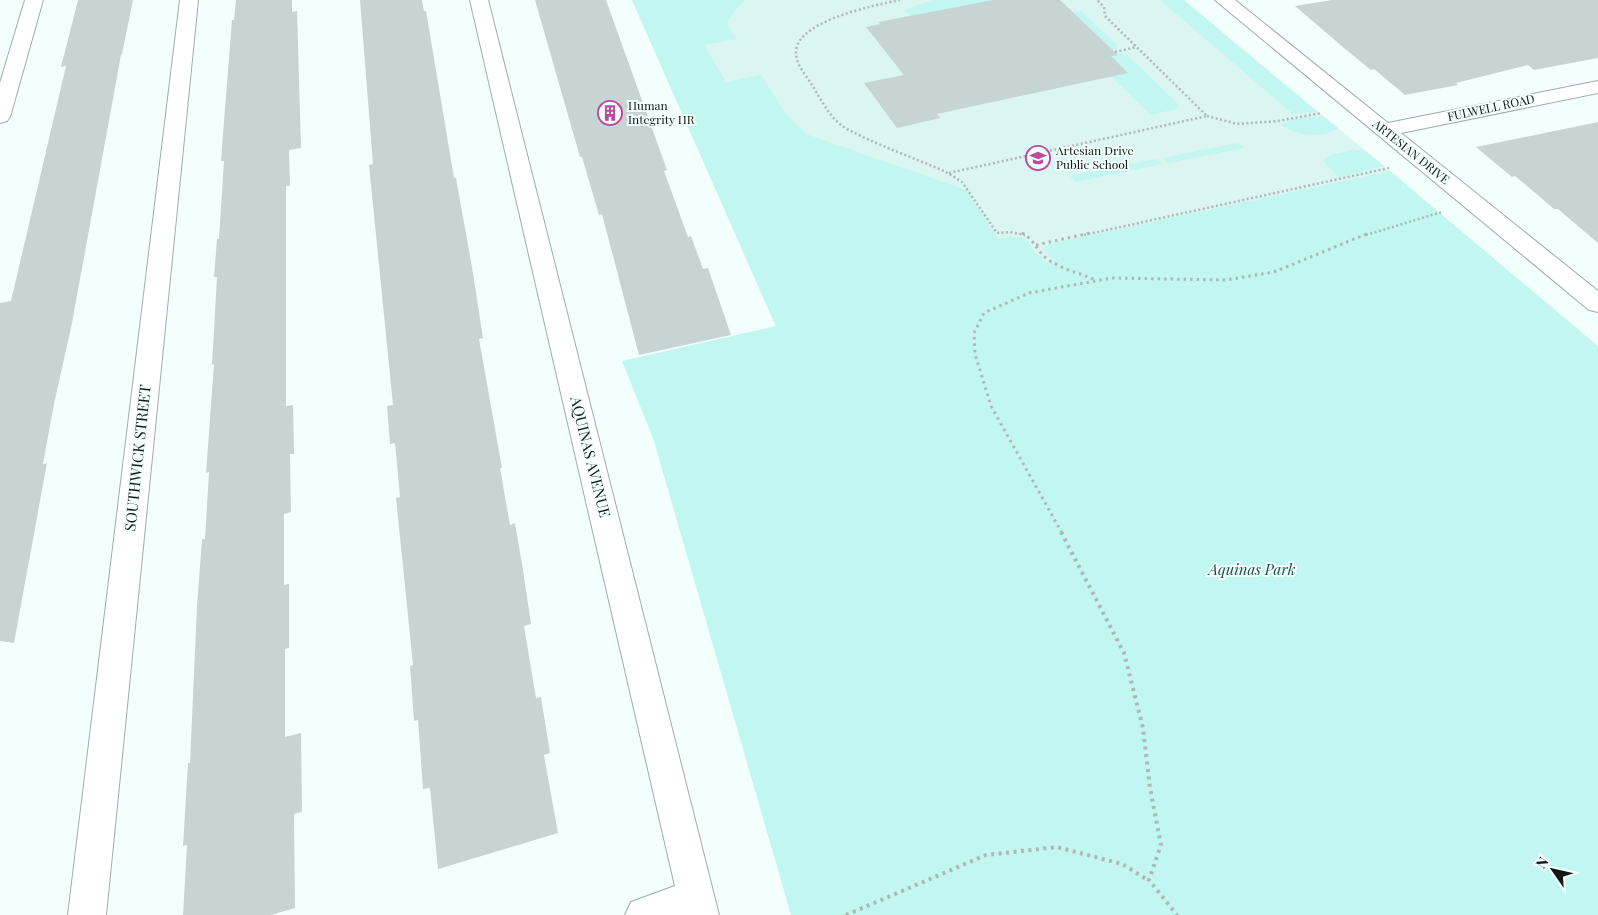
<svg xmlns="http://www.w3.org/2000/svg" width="1598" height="915" font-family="'Playfair Display',serif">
  <rect width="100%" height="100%" fill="#f2fffd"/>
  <!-- built -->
  <polygon fill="#dbf5f2" points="632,0 1184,0 1402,181 776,327"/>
  <!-- green -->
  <g fill="#c2f6f1">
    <polygon points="632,0 746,0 740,5 728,20 728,26 737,39 704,45 726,82 761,75 786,114 806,134 966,190 998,239 1009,237 1025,238 1035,252 1047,263 1057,261 1047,254 1043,248 1050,244 1390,171 1598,346 1598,915 791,915 653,438 622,361 776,326"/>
    <polygon points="933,0 993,0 911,16 904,10"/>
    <polygon points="1160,0 1184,0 1317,112 1293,114"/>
    <polygon points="1081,11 1118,46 1117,48 1112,49 1073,12"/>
    <polygon points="1122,53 1127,55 1178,104 1176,109 1151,115 1111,76 1128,72 1111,56"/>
    <path d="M1322 116 1338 128C1323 139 1295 136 1280 124L1297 119Z"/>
    <polygon points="1238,143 1244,148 1168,163 1163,158"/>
    <polygon points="1356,150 1364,150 1384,166 1339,177 1326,164 1324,160 1333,154"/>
    <polygon points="1157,159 1162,164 1075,182 1070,176"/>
  </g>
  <!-- building -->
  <g fill="#c6d5d3">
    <polygon points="78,0 133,0 122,54 121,55 72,323 54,404 43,464 47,463 14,643 0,641 0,303 11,301 66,66 61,67"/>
    <polygon points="236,0 292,0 292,12 297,11 301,148 289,150 290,186 286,186 286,406 293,405 294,454 290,454 291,512 284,514 284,585 289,584 289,648 285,649 285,737 301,733 302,812 294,814 295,908 271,915 183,915 187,845 183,846 188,763 190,763 197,606 202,539 205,539 209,472 206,473 214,364 212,365 217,277 214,277 217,239 219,239 224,161 221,161 223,134 232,20 234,20"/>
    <polygon points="360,0 422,0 424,11 426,11 454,178 456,178 472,267 483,338 479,339 502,468 500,468 510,525 515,523 523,570 531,624 524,626 536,698 541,697 550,753 544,755 558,833 438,869 430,788 423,789 418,720 414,721 410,666 413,665 396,498 400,497 395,443 390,444 387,406 393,405 369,165 373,164"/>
    <polygon points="535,0 606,0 667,170 664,171 688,237 691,236 703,269 708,268 731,335 639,355 602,214 599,215 582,157 580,157"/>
    <polygon points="993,0 1060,0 1118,55 1111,56 1128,73 937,114 940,118 897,128 864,83 904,75 866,27 880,24 878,22"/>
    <polygon points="1332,0 1598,0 1598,58 1534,70 1528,65 1456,83 1458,85 1405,95 1374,69 1371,70 1344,48 1295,6"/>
    <polygon points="1598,122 1598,243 1558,209 1554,209 1515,176 1512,177 1476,147"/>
  </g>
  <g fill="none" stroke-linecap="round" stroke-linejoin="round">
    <defs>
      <g id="minor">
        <polygon points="25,0 43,0 10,117 7,121 0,123 0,83"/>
        <polygon points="180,0 198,0 106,915 68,915"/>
        <polygon points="470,0 488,0 719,915 625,915 631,902 675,886"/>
        <polygon points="1215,0 1235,0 1388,123 1598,81 1598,93 1401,133 1598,291 1598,312 1589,310"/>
      </g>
    </defs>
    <!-- minor casing -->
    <use href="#minor" stroke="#9eadab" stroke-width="2"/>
    <!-- path-far2 -->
    <g stroke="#aeb8b7" stroke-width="2.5" stroke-dasharray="2 2.5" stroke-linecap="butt">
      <path d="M900 0C877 5 785 22 797 59 799 68 807 77 812 85 822 101 830 119 847 129 879 146 915 158 948 173L962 182 997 233 1010 232 1025 235"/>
      <polyline points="1115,52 1136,47"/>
      <polyline points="1207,116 1237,124 1278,121 1322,113"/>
      <polyline points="949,173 1207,116 1105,16 1104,7 1097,0"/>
      <polyline points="1084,235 1389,168"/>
      <polyline points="1366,235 1442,212"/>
    </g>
    <!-- path-far1 -->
    <g stroke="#aeb8b7" stroke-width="3" stroke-dasharray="2.5 4" stroke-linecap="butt">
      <path d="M1022 233C1033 238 1037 251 1046 258 1061 269 1079 273 1096 280"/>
      <polyline points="1036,245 1090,233"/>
      <polyline points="1062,533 991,406 975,354 974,333 984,313 1029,293 1112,278 1226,280 1274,272 1369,233"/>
    </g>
    <!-- path -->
    <g stroke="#aeb8b7" stroke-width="4" stroke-dasharray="3 4.5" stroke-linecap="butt">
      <polyline points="1061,532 1124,653 1143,728 1150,788 1161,845 1149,880 1177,915"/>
      <polyline points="846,915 986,855 1057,847 1122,864 1148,880"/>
    </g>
    <!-- minor -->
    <use href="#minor" fill="#fff" fill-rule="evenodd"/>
  </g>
  <!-- icons -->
  <defs>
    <symbol id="building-ring" viewBox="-11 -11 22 22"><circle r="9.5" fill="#f2fffd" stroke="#bd489f" stroke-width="1.5"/><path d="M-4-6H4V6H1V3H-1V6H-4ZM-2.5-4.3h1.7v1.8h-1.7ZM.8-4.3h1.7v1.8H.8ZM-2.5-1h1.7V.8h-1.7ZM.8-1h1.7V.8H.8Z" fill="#bd489f"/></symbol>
    <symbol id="school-ring" viewBox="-11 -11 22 22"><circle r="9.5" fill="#f2fffd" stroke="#bd489f" stroke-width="1.5"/><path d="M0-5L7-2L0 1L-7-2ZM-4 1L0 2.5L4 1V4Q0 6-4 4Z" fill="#bd489f"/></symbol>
  </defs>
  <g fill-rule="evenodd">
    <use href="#building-ring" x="596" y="99" width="28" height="28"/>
    <use href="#school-ring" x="1024" y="144" width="28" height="28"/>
  </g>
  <g text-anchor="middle" stroke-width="4" stroke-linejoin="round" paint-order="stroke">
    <!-- far-poi labels -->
    <g font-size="12" fill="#121717" stroke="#f2fffd" text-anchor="start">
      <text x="628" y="110">Human<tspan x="628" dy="14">Integrity HR</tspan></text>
      <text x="1056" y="155">Artesian Drive<tspan x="1056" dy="14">Public School</tspan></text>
    </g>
    <!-- far-street labels -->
    <g font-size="12" fill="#121717" stroke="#f2fffd">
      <text transform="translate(1491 108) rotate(-12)" y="4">FULWELL ROAD</text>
      <text transform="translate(1411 152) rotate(39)" y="4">ARTESIAN DRIVE</text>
    </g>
    <!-- street labels -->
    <g font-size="15" fill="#121717" stroke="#f2fffd">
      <text transform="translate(590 457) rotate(76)" y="5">AQUINAS AVENUE</text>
      <text transform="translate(138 458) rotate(-84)" y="5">SOUTHWICK STREET</text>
    </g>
    <!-- park labels -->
    <g font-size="15" font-style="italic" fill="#164e4b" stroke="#f2fffd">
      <text x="1252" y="575">Aquinas Park</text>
    </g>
  </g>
  <!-- north arrow -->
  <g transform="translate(1553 870) rotate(304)" stroke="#f2fffd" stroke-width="4" paint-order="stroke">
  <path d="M0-4L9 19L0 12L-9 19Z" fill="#121717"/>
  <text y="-8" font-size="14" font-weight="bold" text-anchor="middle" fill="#121717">N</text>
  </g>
</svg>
